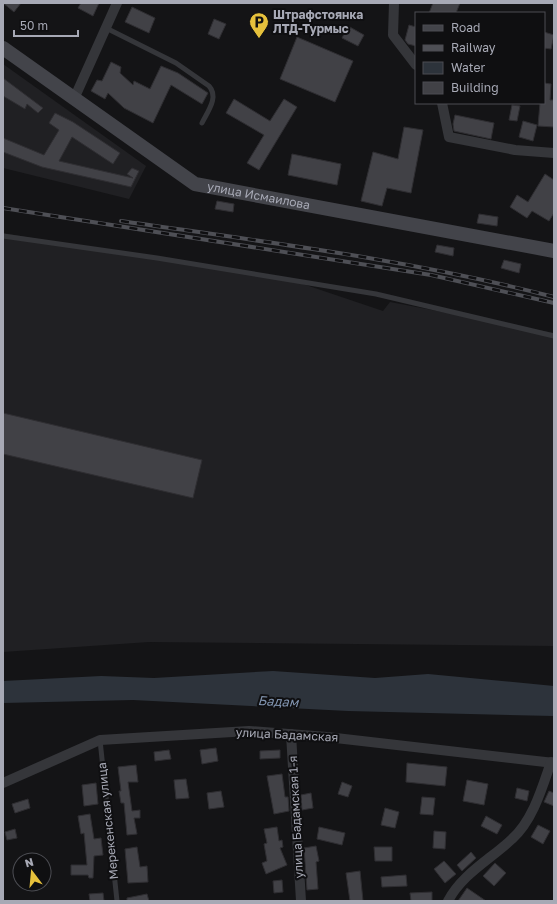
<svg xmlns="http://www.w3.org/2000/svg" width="557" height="904" font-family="'Golos Text',sans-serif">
  <rect width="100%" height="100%" fill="#141416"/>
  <!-- built -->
  <g fill="#202023">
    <polygon points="3,64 146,166 129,199 3,168"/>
    <polygon points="3,233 300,283 383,311 390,302 554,333 554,646 149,642 3,652"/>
  </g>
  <!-- water -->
  <polygon fill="#2d333b" points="273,671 375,678 428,674 554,686 554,716 348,711 133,700 3,703 3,681 101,676 154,678"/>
  <!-- building -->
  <g fill="#414146" stroke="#2f2e32">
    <polygon points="3,3 21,3 14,12"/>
    <polygon points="81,3 99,3 93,16 78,8"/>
    <polygon points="433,3 460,3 456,13 429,13"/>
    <polygon points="132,7 155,18 149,33 125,22"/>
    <polygon points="214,19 226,24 219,39 208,34"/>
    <polygon points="409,25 416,27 416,46 408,44 405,40"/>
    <polygon points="348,26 364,35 358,46 342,38"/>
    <polygon points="544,32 554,35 551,49 544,48"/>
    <polygon points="297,37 353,61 335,102 280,79"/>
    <polygon points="111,62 121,67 120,73 133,85 134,81 150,89 161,66 178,73 208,93 202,104 171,85 153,123 124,108 108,93 105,99 91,91 97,80 102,81"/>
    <polygon points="3,78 43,108 38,113 27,104 25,109 3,96"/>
    <polygon points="544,83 551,84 550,100 554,100 554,127 538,126 540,103 544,103"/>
    <polygon points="234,99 270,121 284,99 297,107 259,170 247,163 264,135 226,113"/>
    <polygon points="512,105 520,106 517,121 509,120"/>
    <polygon points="55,113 73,122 120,153 113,164 72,137 59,161 133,178 127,174 132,168 139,171 131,187 42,167 3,152 3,138 44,155 59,130 49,123"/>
    <polygon points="455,115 494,123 491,139 454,131 453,124"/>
    <polygon points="523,121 537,125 533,141 519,137"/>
    <polygon points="404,127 423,130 411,193 387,188 382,206 361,201 373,152 398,159"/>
    <polygon points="292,154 341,164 337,185 288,175"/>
    <polygon points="545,174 554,180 554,213 549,221 532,211 527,218 510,207 517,195 528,202"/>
    <polygon points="217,201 234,204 233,212 215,209"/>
    <polygon points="479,214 498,217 497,226 477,223"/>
    <polygon points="437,245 454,248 453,256 435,252"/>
    <polygon points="504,260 521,264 519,273 501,268"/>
    <polygon points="3,413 202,460 193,498 3,454"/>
    <polygon points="216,748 218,761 202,764 200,750"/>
    <polygon points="169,750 171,759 155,761 154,752"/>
    <polygon points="280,750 280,758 260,759 260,751"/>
    <polygon points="407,763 447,767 445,786 406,782"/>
    <polygon points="136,765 138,782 128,782 132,811 140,810 140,818 134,818 137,834 127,835 124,803 121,803 119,791 121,791 118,767"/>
    <polygon points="282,774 285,797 288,797 289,811 274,814 267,776"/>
    <polygon points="186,779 189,798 176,799 174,780"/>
    <polygon points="467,780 488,784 484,805 463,801"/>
    <polygon points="342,782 352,786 348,797 338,794"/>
    <polygon points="96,783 98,804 84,806 82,785"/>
    <polygon points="517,788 529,791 527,801 515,798"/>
    <polygon points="221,791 224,807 209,809 207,793"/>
    <polygon points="549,791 554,793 554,806 544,802"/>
    <polygon points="311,793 313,808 302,810 301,795"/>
    <polygon points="422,797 435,798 433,815 420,814"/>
    <polygon points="28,799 30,808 15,813 12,804"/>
    <polygon points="385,808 399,812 395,828 381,825"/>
    <polygon points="90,814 94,839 101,838 103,855 94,856 93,878 89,878 88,875 71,875 71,865 87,865 84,833 81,834 78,816"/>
    <polygon points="486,816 502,825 497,834 481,826"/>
    <polygon points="538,825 550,831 543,844 531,837"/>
    <polygon points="277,827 279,841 282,840 283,847 280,848 287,865 266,874 262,863 267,861 264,844 267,843 264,829"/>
    <polygon points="319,827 345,833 342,845 317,839"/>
    <polygon points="15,829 17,838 7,840 5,832"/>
    <polygon points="434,831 446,832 445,849 433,848"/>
    <polygon points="316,846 319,861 316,862 318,889 307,890 304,848"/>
    <polygon points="137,847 140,867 147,866 148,882 128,883 125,849"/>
    <polygon points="374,847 392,847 392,861 375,861"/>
    <polygon points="471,852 476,858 462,871 457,865"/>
    <polygon points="444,861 456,874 445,883 434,869"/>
    <polygon points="495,863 506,873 494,886 483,876"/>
    <polygon points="360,871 363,901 350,901 346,873"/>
    <polygon points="406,875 407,886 382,887 381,877"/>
    <polygon points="282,880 283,892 274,893 273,881"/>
    <polygon points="467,888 486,901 458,901"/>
    <polygon points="432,892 432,901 411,901 410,893"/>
    <polygon points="103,893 104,901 90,901 89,894"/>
    <polygon points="147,894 149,901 127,901 127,898"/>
  </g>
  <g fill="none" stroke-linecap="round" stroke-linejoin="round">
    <!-- lane -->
    <g stroke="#35363a" stroke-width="5">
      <path d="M106 28 176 63 209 86C219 97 208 111 202 123"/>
      <polyline points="3,236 157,258 376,294 554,336"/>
      <polyline points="100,740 117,901"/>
    </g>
    <!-- street -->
    <g stroke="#35363a" stroke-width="10">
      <polyline points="394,3 393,35 416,65"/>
      <polyline points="74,99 117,3"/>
      <polyline points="442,103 449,137 515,150 554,153"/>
      <polyline points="291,734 301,901"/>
      <polyline points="3,783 100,740 249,731 327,737 554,763"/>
      <path d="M448 901C462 874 491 859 512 839 533 820 542 788 551 762"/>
    </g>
    <!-- secondary -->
    <path stroke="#43444a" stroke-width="14" id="s1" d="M3 48 195 184 554 251"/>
    <defs>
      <g id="rail">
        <polyline points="3,208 431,275 554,303"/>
        <path d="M121 221C266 242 412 260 554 297"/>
      </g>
    </defs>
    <!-- rail casing -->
    <use href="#rail" stroke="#4e4f55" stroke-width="4"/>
    <!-- rail -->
    <use href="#rail" stroke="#0f0f11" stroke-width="2.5" stroke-dasharray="8" stroke-linecap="butt"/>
  </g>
  <!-- icons -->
  <defs>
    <symbol id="parking-pin" viewBox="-11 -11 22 30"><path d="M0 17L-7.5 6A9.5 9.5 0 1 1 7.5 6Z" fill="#e6c13c" stroke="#0f0f11"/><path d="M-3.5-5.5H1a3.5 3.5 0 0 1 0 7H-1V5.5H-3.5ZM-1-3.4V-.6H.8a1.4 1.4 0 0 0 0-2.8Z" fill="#111"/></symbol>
  </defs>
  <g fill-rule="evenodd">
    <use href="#parking-pin" x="248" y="11" width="22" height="30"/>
  </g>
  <g text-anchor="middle" stroke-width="4" stroke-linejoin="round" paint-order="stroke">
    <!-- poi labels -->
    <g font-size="12" font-weight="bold" fill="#a7a9b5" stroke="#0f0f11" text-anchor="start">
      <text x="273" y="19">Штрафстоянка<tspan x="273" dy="14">ЛТД-Турмыс</tspan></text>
    </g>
    <!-- street labels -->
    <g font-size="12" fill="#a7a9b5" stroke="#0f0f11">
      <text dy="4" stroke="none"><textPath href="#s1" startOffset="300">улица Исмаилова</textPath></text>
      <text transform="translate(287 735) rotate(3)" y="4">улица Бадамская</text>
      <text transform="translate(296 817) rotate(-93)" y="4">улица Бадамская 1-я</text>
      <text transform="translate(108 821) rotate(-96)" y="4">Мерекенская улица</text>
    </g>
    <!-- water labels -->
    <g font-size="13" font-style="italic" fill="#8093ae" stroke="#0f0f11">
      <text transform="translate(278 701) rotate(3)" y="5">Бадам</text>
    </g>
  </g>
  <!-- border -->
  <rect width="557" height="904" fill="none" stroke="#a7a9b5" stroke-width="8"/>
  <!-- legend -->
  <rect x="415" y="12" width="130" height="92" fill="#0f0f11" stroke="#4c4d53"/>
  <rect x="423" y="25" width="20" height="6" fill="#43444a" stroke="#4c4d53"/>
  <text x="451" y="32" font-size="12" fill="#a7a9b5">Road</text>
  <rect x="423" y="45" width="20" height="6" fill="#4e4f55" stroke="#4c4d53"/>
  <text x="451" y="52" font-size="12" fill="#a7a9b5">Railway</text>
  <rect x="423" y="62" width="20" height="12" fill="#2d333b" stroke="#4c4d53"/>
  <text x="451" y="72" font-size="12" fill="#a7a9b5">Water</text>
  <rect x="423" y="82" width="20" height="12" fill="#414146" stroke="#4c4d53"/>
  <text x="451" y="92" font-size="12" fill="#a7a9b5">Building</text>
  <!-- north arrow -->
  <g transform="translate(32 872) rotate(344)"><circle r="19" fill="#0f0f11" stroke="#4c4d53"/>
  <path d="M0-3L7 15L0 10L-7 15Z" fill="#e6c13c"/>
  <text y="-6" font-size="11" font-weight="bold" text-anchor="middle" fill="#a7a9b5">N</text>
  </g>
  <!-- scale -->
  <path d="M14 30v6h64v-6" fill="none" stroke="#a7a9b5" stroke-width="2"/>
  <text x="20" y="30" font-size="12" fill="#a7a9b5" stroke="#0f0f11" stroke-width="3" paint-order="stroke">50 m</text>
</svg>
